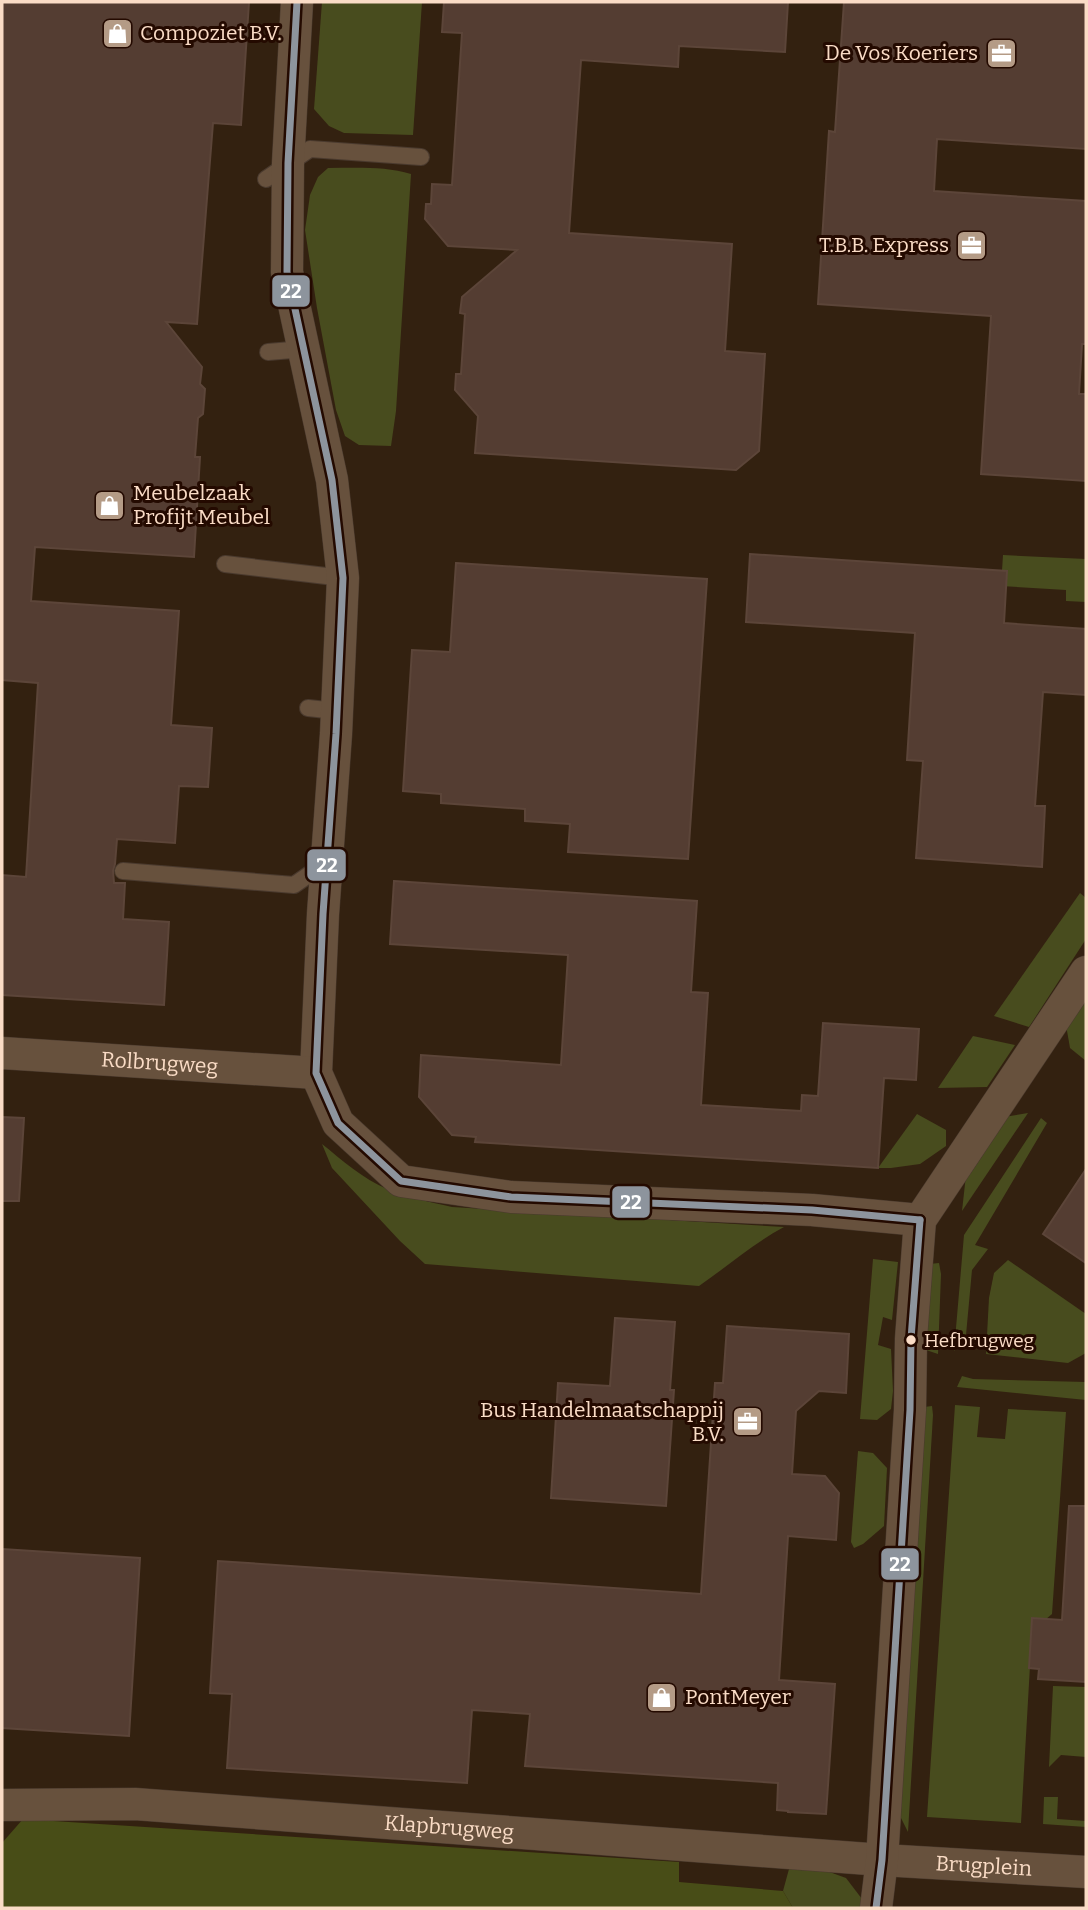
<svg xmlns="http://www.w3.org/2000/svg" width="1088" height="1910" font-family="Bitter,serif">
  <rect width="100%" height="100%" fill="#332110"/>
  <!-- green -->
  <g fill="#484c1e">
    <polygon points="322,2 422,2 413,135 344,133 329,126 314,109"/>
    <path d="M328 168C355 168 385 166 411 174L396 411 391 446 359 445 345 436 336 410 317 308 305 230 310 195 318 177Z"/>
    <polygon points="1003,555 1086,559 1086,602 1066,601 1066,590 1001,586"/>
    <polygon points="1080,893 1086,898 1086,939 1029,1027 994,1016"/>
    <polygon points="1086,995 1086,1061 1070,1048 1066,1025"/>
    <polygon points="973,1036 1015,1045 987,1087 938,1088"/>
    <polygon points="1028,1113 962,1211 966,1175 1004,1117"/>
    <polygon points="917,1114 946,1130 946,1146 920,1164 891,1168 878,1168"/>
    <polygon points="1041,1118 1047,1123 975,1245 988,1249 972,1270 966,1335 954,1351 964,1235"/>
    <path d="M322 1144C342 1160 363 1179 387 1189 408 1197 429 1202 452 1207L784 1227C754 1243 728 1266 699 1286L425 1264 400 1241 332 1168Z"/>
    <polygon points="873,1259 898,1262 892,1320 883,1317 878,1345 891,1349 893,1391 891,1409 877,1420 860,1419"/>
    <polygon points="1008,1260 1086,1314 1086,1353 1068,1363 986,1354 989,1298 994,1273"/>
    <polygon points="939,1263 941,1274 938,1354 926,1350 929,1264"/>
    <polygon points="962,1376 973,1379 1086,1382 1086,1400 957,1387"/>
    <polygon points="955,1405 980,1407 977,1437 1005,1439 1008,1409 1066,1412 1052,1614 1032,1631 1021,1823 927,1817"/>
    <polygon points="932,1406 933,1415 908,1832 895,1806 924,1407"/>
    <polygon points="858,1451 873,1453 887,1468 884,1526 863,1544 854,1548 851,1542"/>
    <polygon points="1053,1686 1086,1687 1086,1757 1061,1755 1049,1767"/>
    <polygon points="1044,1797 1058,1797 1057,1819 1086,1821 1086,1827 1043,1824"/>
    <polygon points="813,1866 846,1878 862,1899 861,1908 793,1908 783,1891 789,1869"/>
  </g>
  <!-- forest -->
  <polygon fill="#484d17" points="23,1819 679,1862 679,1882 783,1891 793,1908 2,1908 2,1843"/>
  <!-- building -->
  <g fill="#543d32" stroke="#5c4539" stroke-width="2">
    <polygon points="2,2 249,2 241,125 213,123 197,324 166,322 202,367 200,384 205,389 203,414 198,418 195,457 200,457 194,557 35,547 31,601 179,611 171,725 212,728 208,787 179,786 175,843 117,839 115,864 113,871 114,883 125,883 123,919 169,922 164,1005 2,995 2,875 26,877 38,683 2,680"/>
    <polygon points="444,2 788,2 785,52 679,46 678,67 581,60 569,233 732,244 725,351 765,354 759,451 736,470 475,453 478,416 455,390 456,374 461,374 465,314 460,313 462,297 517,250 448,246 425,219 426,204 431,204 432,184 452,185 462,33 442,32"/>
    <polygon points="844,2 1086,2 1086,149 937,139 934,191 1086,201 1086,344 1082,344 1079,394 1086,394 1086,481 981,474 991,316 818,304 829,131 835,132"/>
    <polygon points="750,554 1007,571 1004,623 1086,629 1086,695 1043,692 1035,806 1045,806 1042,867 916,858 923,761 907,760 915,633 746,622"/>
    <polygon points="456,563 707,579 688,859 568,852 570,824 525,821 525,809 441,803 441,794 403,791 412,650 450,652"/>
    <polygon points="394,881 697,901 691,992 708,993 701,1105 801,1111 802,1095 818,1096 823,1023 919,1029 916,1080 884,1078 878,1168 475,1142 476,1137 452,1135 419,1097 421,1055 561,1065 568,955 390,944"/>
    <polygon points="2,1117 24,1118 19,1201 2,1201"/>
    <polygon points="1086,1169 1086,1263 1043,1234"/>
    <polygon points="615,1318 675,1322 670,1390 674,1390 666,1506 551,1498 558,1383 610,1386"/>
    <polygon points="727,1326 849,1334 846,1393 819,1391 796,1411 792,1474 825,1476 839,1493 836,1540 788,1536 779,1680 835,1684 826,1814 788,1812 788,1811 777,1810 778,1783 525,1766 530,1714 472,1710 467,1783 227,1768 232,1694 210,1693 218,1561 701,1594 715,1383 723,1383"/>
    <polygon points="1069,1506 1086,1506 1086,1682 1038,1679 1039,1669 1029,1668 1032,1618 1062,1620"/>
    <polygon points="2,1549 140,1558 129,1736 2,1728"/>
  </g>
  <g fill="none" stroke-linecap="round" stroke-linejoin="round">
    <defs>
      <g id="service">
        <polyline points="266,179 310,149 421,157"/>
        <polyline points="268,352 304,349"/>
        <polyline points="225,564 343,578"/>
        <polyline points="308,708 336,711"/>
        <polyline points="123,871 294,885 327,862"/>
      </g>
      <g id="minor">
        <polyline points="297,2 288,163 287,272 332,480 343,578 336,734 323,914 316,1073 338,1123 401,1181 511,1197 812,1210 920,1220"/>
        <path id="s1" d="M2 1053 316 1073"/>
        <path id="s2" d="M2 1805 135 1804 882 1860 1086 1872"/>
        <polyline points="876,1908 882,1860 910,1410 911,1339 920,1220 1086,972"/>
      </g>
    </defs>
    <!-- service casing -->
    <use href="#service" stroke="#4a3a2e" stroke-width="18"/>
    <!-- minor casing -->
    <use href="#minor" stroke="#4a3a2e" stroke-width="33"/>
    <!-- service -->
    <use href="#service" stroke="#67513d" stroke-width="16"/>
    <!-- minor -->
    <use href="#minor" stroke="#67513d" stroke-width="32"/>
    <defs>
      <g id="bus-1">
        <polyline points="297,2 288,163 287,272 332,480 343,578 336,734 323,914 316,1073 338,1123 401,1181 511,1197 812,1210 920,1220"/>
        <polyline points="876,1908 882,1860 910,1410 911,1339 920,1220"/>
      </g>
    </defs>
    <!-- bus-1 casing -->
    <use href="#bus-1" stroke="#240a00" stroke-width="12"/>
    <!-- bus-1 -->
    <use href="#bus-1" stroke="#8d949d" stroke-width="7"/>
  </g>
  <!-- icons -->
  <defs>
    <symbol id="shop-square" viewBox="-11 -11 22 22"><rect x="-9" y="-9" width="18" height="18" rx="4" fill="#b49b86" stroke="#240a00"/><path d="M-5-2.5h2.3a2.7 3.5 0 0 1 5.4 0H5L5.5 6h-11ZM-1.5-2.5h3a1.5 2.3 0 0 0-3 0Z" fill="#fff"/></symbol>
    <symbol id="office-square" viewBox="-11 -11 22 22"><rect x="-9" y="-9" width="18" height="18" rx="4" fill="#b49b86" stroke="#240a00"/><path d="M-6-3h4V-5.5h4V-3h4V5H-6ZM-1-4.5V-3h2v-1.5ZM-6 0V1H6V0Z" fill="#fff"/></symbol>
  </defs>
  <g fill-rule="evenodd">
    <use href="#shop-square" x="100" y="16" width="35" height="35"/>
    <use href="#office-square" x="984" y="36" width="35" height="35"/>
    <use href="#office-square" x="954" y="228" width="35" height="35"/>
    <use href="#shop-square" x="92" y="488" width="35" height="35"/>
    <use href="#office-square" x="730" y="1404" width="35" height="35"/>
    <use href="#shop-square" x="644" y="1680" width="35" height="35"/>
  </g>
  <!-- markers -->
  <circle fill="#fadcc6" stroke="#240a00" stroke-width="2.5" cx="911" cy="1340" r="6"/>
  <g text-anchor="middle" stroke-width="6" stroke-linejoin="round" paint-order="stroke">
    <!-- bus labels -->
    <g font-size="19" fill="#fadcc6" stroke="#240a00" text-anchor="start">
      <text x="924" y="1347">Hefbrugweg</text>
    </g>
    <!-- poi labels -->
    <g font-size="21" fill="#fadcc6" stroke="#240a00" text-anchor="start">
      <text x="140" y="40">Compoziet B.V.</text>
      <text x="978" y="60" text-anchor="end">De Vos Koeriers</text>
      <text x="949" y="252" text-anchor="end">T.B.B. Express</text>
      <text x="133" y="500">Meubelzaak<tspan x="133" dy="24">Profijt Meubel</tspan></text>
      <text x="724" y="1417" text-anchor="end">Bus Handelmaatschappij<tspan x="724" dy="24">B.V.</tspan></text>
      <text x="685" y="1704">PontMeyer</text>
    </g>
    <!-- street labels -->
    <g font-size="21" fill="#fadcc6" stroke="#240a00">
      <text dy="7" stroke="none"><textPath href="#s1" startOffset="158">Rolbrugweg</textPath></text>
      <text dy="7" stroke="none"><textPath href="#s2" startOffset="448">Klapbrugweg</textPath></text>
      <text dy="7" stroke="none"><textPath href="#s2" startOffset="984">Brugplein</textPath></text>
    </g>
  </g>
  <g stroke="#240a00" stroke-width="2.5">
    <rect x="271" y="274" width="40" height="34" rx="7" fill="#8d949d"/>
    <rect x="306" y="848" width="41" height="34" rx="7" fill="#8d949d"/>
    <rect x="611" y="1185" width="40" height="34" rx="7" fill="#8d949d"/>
    <rect x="880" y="1547" width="40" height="34" rx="7" fill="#8d949d"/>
  </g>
  <g font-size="19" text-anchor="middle" font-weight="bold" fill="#fff">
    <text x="291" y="298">22</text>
    <text x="327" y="872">22</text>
    <text x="631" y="1209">22</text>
    <text x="900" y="1571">22</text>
  </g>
  <!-- border -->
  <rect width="1088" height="1910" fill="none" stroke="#fadcc6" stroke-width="7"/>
</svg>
